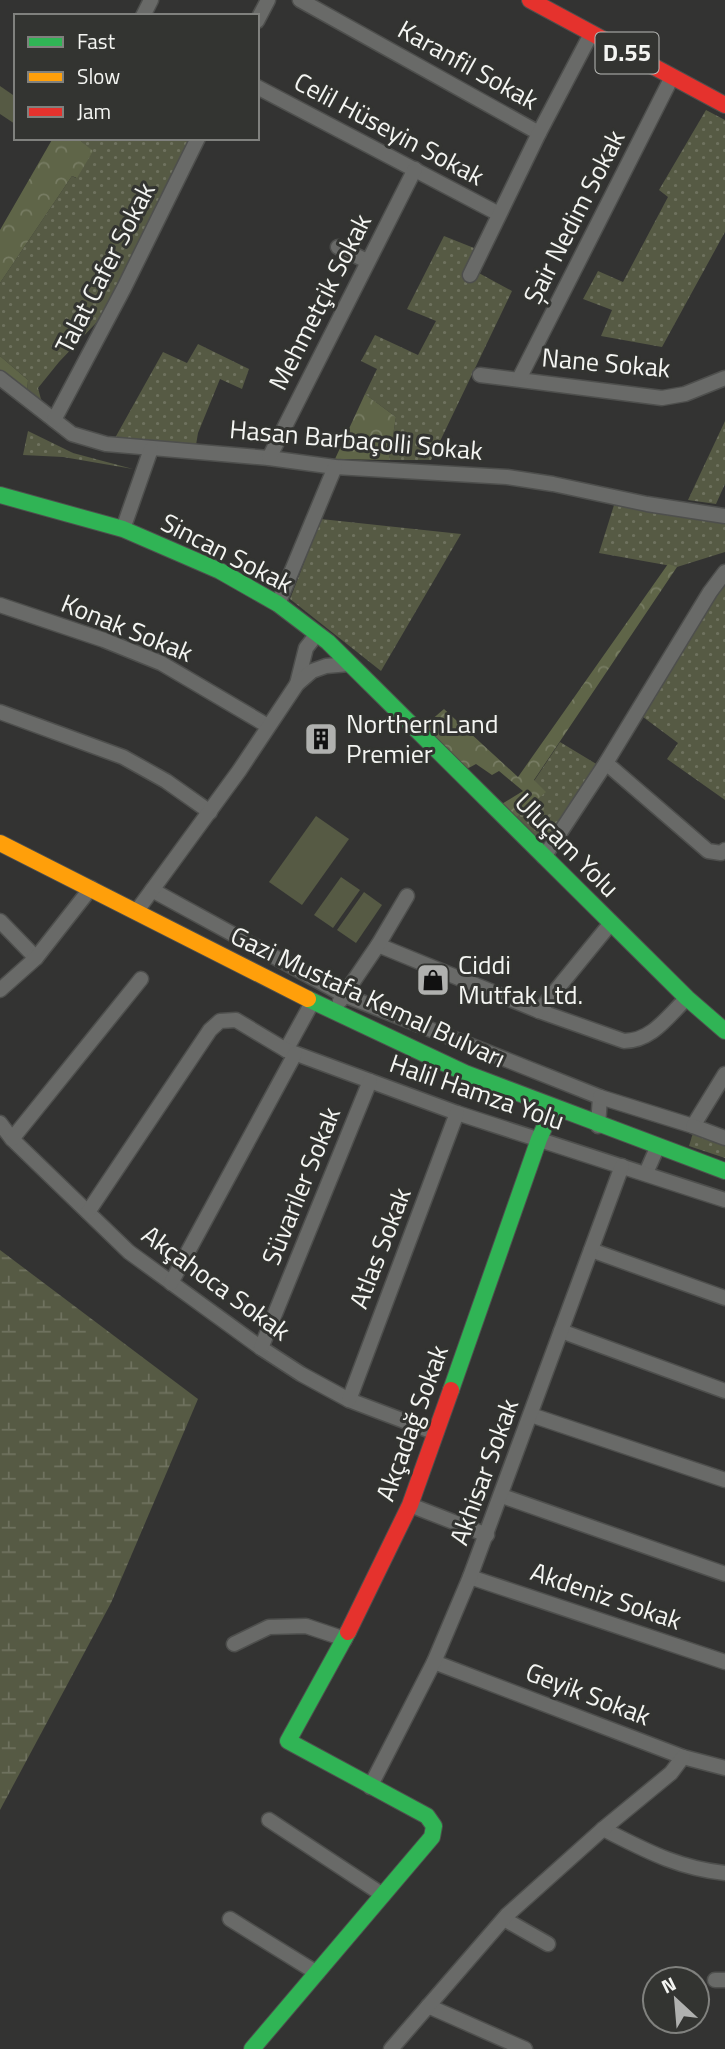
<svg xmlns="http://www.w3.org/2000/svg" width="725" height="2049" font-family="'Titillium Web',sans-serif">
  <defs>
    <pattern id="grass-dots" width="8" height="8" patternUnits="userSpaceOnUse" patternTransform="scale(1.75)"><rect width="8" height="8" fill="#565a44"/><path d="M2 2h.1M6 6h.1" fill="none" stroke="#6f725f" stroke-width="1.8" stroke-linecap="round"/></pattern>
    <pattern id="forest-crowns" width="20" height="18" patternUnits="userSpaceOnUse" patternTransform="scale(1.75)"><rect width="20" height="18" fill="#5f6548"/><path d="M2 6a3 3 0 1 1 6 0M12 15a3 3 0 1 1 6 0" fill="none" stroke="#777c63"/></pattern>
    <pattern id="wetland-marsh" width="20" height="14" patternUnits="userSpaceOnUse" patternTransform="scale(1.75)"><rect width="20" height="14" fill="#565a44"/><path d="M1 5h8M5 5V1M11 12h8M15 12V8" fill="none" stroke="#6f725f"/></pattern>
  </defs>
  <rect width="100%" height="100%" fill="#333332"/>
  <!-- grass -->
  <g fill="url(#grass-dots)">
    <polygon points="706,110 725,120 725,232 662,347 601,336 612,310 583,299 598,271 623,282 668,197 659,190"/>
    <polygon points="83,138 191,138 117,291 96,323 59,362 38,388 42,403 27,392 28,380 0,356 0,283 72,176 76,178 92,151 81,141"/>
    <polygon points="444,236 474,248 466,266 512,291 431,460 389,460 396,417 365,394 377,369 361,361 375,335 418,355 436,321 407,309"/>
    <polygon points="198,344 249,369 242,389 220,379 198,433 196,445 115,438 163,352 187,363"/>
    <polygon points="725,421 725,484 716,504 688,500"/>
    <polygon points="28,431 73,453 133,469 63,457 23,455"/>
    <polygon points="614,505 725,523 725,552 677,567 599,553"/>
    <polygon points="321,519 461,534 381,671 290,599"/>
    <polygon points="725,581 725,800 667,759 678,743 643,717"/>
    <polygon points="560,742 598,765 547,838 540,840 516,818 545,792 534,781"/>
    <polygon points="693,1133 725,1145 725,1158 689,1146"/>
  </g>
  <!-- forest -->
  <g fill="url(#forest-crowns)">
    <polygon points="53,138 83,138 81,141 93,151 77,178 72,176 0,283 0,230"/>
    <polygon points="0,356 28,380 27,392 0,372"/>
    <polygon points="365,394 396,417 389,460 335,459"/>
    <polygon points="668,564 677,567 534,780 546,792 516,818 500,805 523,791 499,771 492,775 476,764 465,770 423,727 444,709 518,777"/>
  </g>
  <!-- wetland -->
  <polygon fill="url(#wetland-marsh)" points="0,1250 198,1399 111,1603 0,1810"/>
  <!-- pitch -->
  <g fill="#565a44">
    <polygon points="0,86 16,97 15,124 0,114"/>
    <polygon points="316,816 349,839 302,905 269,882"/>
    <polygon points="341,877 360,890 333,928 314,915"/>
    <polygon points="364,892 382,905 356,943 337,930"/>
  </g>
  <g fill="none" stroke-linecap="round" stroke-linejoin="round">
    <defs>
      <g id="street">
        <polyline points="300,0 539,133"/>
        <polyline points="143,16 151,0"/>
        <polyline points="257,21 268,0"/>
        <polyline points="257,87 499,214"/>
        <polyline points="338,247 367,261"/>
        <polyline points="470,275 539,133 591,34"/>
        <polyline points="480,375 662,398 685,394 725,378"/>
        <polyline points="0,378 72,434 106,444 269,458 335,467 507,477 553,484 647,504 725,516"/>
        <polyline points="519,379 672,77"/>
        <polyline points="54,420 124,288 198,138"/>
        <polyline points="269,458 415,169"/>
        <polyline points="123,529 151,449"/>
        <polyline points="278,604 335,467"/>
        <polyline points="0,605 104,640 161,663 268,726"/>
        <polyline points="297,684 306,648 317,634"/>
        <polyline points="0,712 123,757 166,781 210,812"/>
        <polyline points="606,763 708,851 721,853 725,850"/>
        <polyline points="544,857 606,763 710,592 725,572"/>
        <polyline points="152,890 344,995 600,1097 598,1126"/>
        <polyline points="136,912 239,771 297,684 312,671 326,666 349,664"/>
        <polyline points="0,921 36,958"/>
        <path d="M378 945 539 1011 624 1041C652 1041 668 1016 687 998"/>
        <polyline points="0,990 36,958 91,888"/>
        <polyline points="340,1001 378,945 407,896"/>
        <polyline points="539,1011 611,923"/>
        <polyline points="286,1050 313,1001"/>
        <polyline points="600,1097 693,1126 725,1074"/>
        <polyline points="0,1123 12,1139 129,1252 261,1348 301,1374 349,1400 436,1433"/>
        <polyline points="693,1126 725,1138"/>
        <polyline points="12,1139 141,979"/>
        <polyline points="646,1173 657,1148"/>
        <polyline points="88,1212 210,1030 220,1021 236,1020 286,1050 457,1113 725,1200"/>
        <polyline points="591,1250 725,1298"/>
        <polyline points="171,1283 295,1054"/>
        <polyline points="561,1331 725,1391"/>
        <polyline points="261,1348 370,1081"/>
        <polyline points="349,1400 457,1113"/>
        <polyline points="531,1415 725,1480"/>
        <polyline points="502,1496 725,1574"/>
        <polyline points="410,1505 487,1535"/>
        <polyline points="470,1577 725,1662"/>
        <polyline points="234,1644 269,1627 306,1626 345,1639"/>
        <polyline points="434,1662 683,1757 725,1768"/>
        <polyline points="370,1787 434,1662 470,1577 622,1166"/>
        <polyline points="269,1820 383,1895"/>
        <path d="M603 1829C645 1850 677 1868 725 1873"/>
        <polyline points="230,1919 317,1973"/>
        <polyline points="504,1919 548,1944"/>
        <polyline points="715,1980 725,1980"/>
        <polyline points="428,2006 525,2049"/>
        <polyline points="391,2049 507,1915 603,1829 671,1773 683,1757"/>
      </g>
      <g id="fast">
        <polyline points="0,495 123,529 220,571 278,604 328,642 687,998 725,1031"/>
        <polyline points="308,999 465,1073 725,1171"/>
        <polyline points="451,1390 539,1139 553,1108"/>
        <polyline points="252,2049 432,1837 434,1826 427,1816 288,1741 348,1632"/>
      </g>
      <polyline id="slow" points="0,843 308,999"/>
      <g id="jam">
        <polyline points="530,0 725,105"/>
        <polyline points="348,1632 410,1505 451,1390"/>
      </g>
    </defs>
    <!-- street casing -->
    <use href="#street" stroke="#4e4f4d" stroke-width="17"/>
    <!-- fast casing -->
    <use href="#fast" stroke="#4e4f4d" stroke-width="18"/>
    <!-- slow casing -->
    <use href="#slow" stroke="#4e4f4d" stroke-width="18"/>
    <!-- jam casing -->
    <use href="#jam" stroke="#4e4f4d" stroke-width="18"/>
    <!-- street -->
    <use href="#street" stroke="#696a68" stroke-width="14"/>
    <!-- fast -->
    <use href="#fast" stroke="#30b455" stroke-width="16"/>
    <!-- slow -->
    <use href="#slow" stroke="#ff9f0a" stroke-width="16"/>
    <!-- jam -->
    <use href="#jam" stroke="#e5322d" stroke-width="16"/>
  </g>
  <!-- icons -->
  <defs>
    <symbol id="building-square" viewBox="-11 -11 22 22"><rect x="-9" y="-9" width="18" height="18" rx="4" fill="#b0b1af" stroke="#333431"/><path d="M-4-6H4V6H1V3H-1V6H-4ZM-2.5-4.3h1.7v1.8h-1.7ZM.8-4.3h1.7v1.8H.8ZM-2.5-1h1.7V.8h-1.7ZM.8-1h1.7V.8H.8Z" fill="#111"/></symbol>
    <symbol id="shop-square" viewBox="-11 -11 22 22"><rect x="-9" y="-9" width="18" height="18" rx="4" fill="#b0b1af" stroke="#333431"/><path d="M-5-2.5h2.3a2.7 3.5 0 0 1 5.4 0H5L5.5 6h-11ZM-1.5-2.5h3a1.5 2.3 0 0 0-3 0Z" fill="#111"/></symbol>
  </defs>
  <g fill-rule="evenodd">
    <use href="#building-square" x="302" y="720" width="38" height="38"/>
    <use href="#shop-square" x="414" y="961" width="38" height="38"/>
  </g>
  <g text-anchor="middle" stroke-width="6" stroke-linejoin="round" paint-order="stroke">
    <!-- shield labels -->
    <rect fill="#333431" stroke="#babbb8" stroke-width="2" x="595.5" y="32.5" width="63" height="41" rx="5"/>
    <g font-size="24" font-weight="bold" fill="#f4f5f2">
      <text x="627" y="61">D.55</text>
    </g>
    <!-- street labels -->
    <g font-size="26" fill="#f4f5f2" stroke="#333431">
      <text transform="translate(468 65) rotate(29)" y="9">Karanfil Sokak</text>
      <text transform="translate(389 129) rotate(28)" y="9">Celil Hüseyin Sokak</text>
      <text transform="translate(574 217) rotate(-63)" y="9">Şair Nedim Sokak</text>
      <text transform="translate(105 268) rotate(-63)" y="9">Talat Cafer Sokak</text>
      <text transform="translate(320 302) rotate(-63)" y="9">Mehmetçik Sokak</text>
      <text transform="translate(606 363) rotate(5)" y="9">Nane Sokak</text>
      <text transform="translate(356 440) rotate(5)" y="9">Hasan Barbaçolli Sokak</text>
      <text transform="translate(227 553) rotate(27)" y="9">Sincan Sokak</text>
      <text transform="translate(127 628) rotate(22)" y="9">Konak Sokak</text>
      <text transform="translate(567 845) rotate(45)" y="9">Uluçam Yolu</text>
      <text transform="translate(368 997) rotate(25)" y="9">Gazi Mustafa Kemal Bulvarı</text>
      <text transform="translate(477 1092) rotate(19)" y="9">Halil Hamza Yolu</text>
      <text transform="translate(301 1186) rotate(-68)" y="9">Süvariler Sokak</text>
      <text transform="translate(380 1248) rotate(-69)" y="9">Atlas Sokak</text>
      <text transform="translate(216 1283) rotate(36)" y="9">Akçahoca Sokak</text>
      <text transform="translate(412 1423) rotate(-70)" y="9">Akçadağ Sokak</text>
      <text transform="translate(484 1472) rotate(-70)" y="9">Akhisar Sokak</text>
      <text transform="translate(606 1596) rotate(19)" y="9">Akdeniz Sokak</text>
      <text transform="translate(588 1694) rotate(21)" y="9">Geyik Sokak</text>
    </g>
    <!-- poi labels -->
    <g font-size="26" fill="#f4f5f2" stroke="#333431" text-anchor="start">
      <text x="346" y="733">NorthernLand<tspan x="346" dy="30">Premier</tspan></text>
      <text x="458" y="974">Ciddi<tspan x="458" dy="30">Mutfak Ltd.</tspan></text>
    </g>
  </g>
  <!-- legend -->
  <rect x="14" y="14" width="245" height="126" fill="#333431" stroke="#80817e" stroke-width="2"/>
  <rect x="28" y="37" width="35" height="10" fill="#30b455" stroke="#80817e" stroke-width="2"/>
  <text x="77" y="49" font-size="21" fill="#f4f5f2">Fast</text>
  <rect x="28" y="72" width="35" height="10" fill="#ff9f0a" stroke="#80817e" stroke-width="2"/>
  <text x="77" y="84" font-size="21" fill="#f4f5f2">Slow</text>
  <rect x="28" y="107" width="35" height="10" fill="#e5322d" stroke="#80817e" stroke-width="2"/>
  <text x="77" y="119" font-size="21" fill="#f4f5f2">Jam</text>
  <!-- north arrow -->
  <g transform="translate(676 2000) rotate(334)"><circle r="33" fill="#333431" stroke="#80817e" stroke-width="2"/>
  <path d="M0-5L12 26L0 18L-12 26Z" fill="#b0b1af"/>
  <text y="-10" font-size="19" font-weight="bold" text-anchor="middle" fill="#f4f5f2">N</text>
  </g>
</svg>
